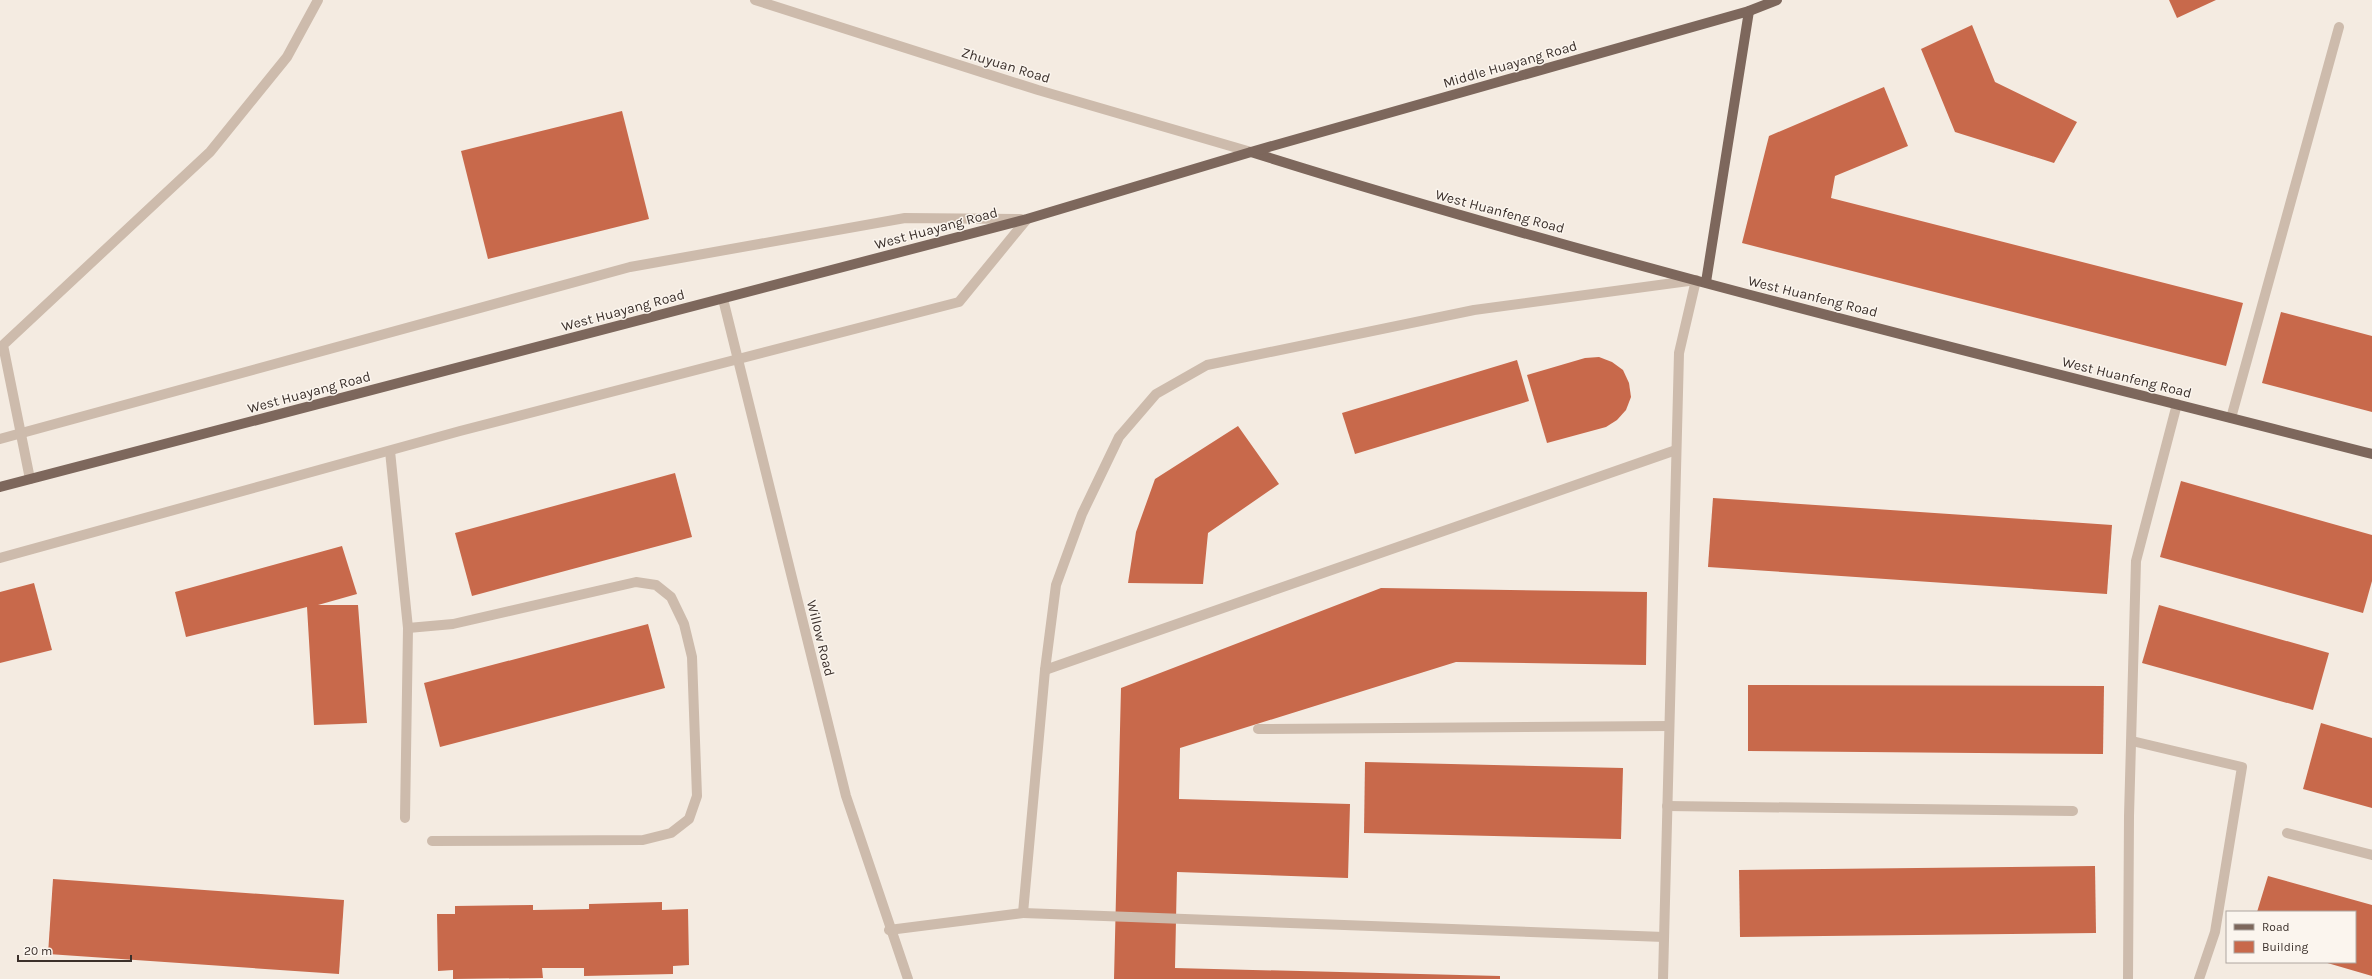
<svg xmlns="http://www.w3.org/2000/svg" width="2372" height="979" font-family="Karla,sans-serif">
  <rect width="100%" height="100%" fill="#f4ebe1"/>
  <!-- building -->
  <g fill="#c8694b">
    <polygon points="2169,0 2216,0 2177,18"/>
    <polygon points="1972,25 1995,82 2077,122 2054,163 1955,132 1921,49"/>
    <polygon points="1884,87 1908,146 1835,176 1831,198 2243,303 2226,366 1742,243 1769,136"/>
    <polygon points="622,111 649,219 488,259 461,151"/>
    <polygon points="2281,312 2372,336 2372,412 2262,383"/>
    <polygon points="1599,357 1612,362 1623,370 1629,383 1631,397 1626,410 1617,420 1606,427 1547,443 1527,375 1585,358"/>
    <polygon points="1517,360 1529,401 1355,454 1342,413"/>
    <polygon points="1238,426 1279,484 1208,533 1203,584 1128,583 1136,532 1155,479"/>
    <polygon points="675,473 692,537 472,596 455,533"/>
    <polygon points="2181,481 2372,535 2372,581 2363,613 2160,557"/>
    <polygon points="1713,498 2112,525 2107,594 1708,567"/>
    <polygon points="342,546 357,594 318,605 358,605 367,723 314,725 307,607 186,637 175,592"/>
    <polygon points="34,583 52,650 0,663 0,592"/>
    <polygon points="1381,588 1647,592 1646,665 1456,662 1180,748 1179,799 1350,804 1348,878 1177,872 1175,968 1500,976 1500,979 1114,979 1121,688"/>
    <polygon points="2159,605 2329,653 2313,710 2142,663"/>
    <polygon points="648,624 665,688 440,747 424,683"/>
    <polygon points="1748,685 2104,686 2103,754 1748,751"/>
    <polygon points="2321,723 2372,738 2372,808 2303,789"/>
    <polygon points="1365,762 1623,768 1621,839 1364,833"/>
    <polygon points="2095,866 2096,933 1740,937 1739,870"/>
    <polygon points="2268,876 2372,905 2372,976 2324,962 2355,962 2355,912 2257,912"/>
    <polygon points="53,879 344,900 339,974 48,954"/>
    <polygon points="662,902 662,910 688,909 689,965 673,966 673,974 584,976 584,968 542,968 543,978 453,979 453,970 438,971 437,914 455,914 455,906 533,905 533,910 589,909 589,904"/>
  </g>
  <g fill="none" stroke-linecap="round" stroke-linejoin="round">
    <!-- minor -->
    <g stroke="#cdbbac" stroke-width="10">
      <polyline points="755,0 1038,90 1251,152"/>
      <polyline points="723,299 846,796 908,979"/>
      <polyline points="2231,418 2339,27"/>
      <polyline points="0,439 630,267 905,218 1021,219"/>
      <polyline points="390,451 408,628 405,818"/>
      <polyline points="30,479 3,345 210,152 287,57 318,0"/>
      <polyline points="0,558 460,431 959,302 1027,219"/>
      <polyline points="408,628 453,624 636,582 656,585 671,597 684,624 692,657 697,796 689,819 671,833 643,840 432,841"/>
      <polyline points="1045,670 1676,450"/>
      <polyline points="1258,729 1669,726"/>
      <polyline points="2132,741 2242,767 2215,932 2199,979"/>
      <polyline points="1667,806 2073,811"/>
      <polyline points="2287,833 2372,855"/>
      <polyline points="1023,913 1664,937"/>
      <polyline points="889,930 1023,913 1045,670 1056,585 1082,514 1119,437 1156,394 1207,365 1474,310 1696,280 1679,353 1663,979"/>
      <polyline points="2128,979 2129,816 2136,561 2177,404"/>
    </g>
    <!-- major -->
    <g stroke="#7d675c" stroke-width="10">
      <path d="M1251 152C1620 268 1997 358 2372 454"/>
      <polyline points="1706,282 1749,11"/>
      <polyline points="0,487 1027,219 1251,152 1749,11 1777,0"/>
    </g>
  </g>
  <g text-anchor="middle" stroke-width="3" stroke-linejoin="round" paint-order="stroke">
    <!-- street labels -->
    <g font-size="14" fill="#3b302b" stroke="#fbf5ee">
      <text transform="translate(1510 64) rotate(-16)" y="5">Middle Huayang Road</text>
      <text transform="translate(1006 65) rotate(17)" y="5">Zhuyuan Road</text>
      <text transform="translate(1500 211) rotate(15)" y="5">West Huanfeng Road</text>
      <text transform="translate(936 228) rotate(-15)" y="5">West Huayang Road</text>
      <text transform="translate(1813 296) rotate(14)" y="5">West Huanfeng Road</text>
      <text transform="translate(623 310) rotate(-15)" y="5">West Huayang Road</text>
      <text transform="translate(2127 377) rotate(14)" y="5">West Huanfeng Road</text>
      <text transform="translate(309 392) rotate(-15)" y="5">West Huayang Road</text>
      <text transform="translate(821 638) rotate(76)" y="5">Willow Road</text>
    </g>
  </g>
  <!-- legend -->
  <rect x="2226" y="911" width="130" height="52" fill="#fbf5ee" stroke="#aea6a0"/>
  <rect x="2234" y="924" width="20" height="6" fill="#7d675c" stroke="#aea6a0"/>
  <text x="2262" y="931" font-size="12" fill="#3b302b">Road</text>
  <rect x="2234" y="941" width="20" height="12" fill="#c8694b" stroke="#aea6a0"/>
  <text x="2262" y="951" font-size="12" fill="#3b302b">Building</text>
  <!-- scale -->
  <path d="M18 955v6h113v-6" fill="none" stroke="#3b302b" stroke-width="2"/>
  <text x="24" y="955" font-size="12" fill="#3b302b" stroke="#fbf5ee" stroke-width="3" paint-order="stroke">20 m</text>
</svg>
